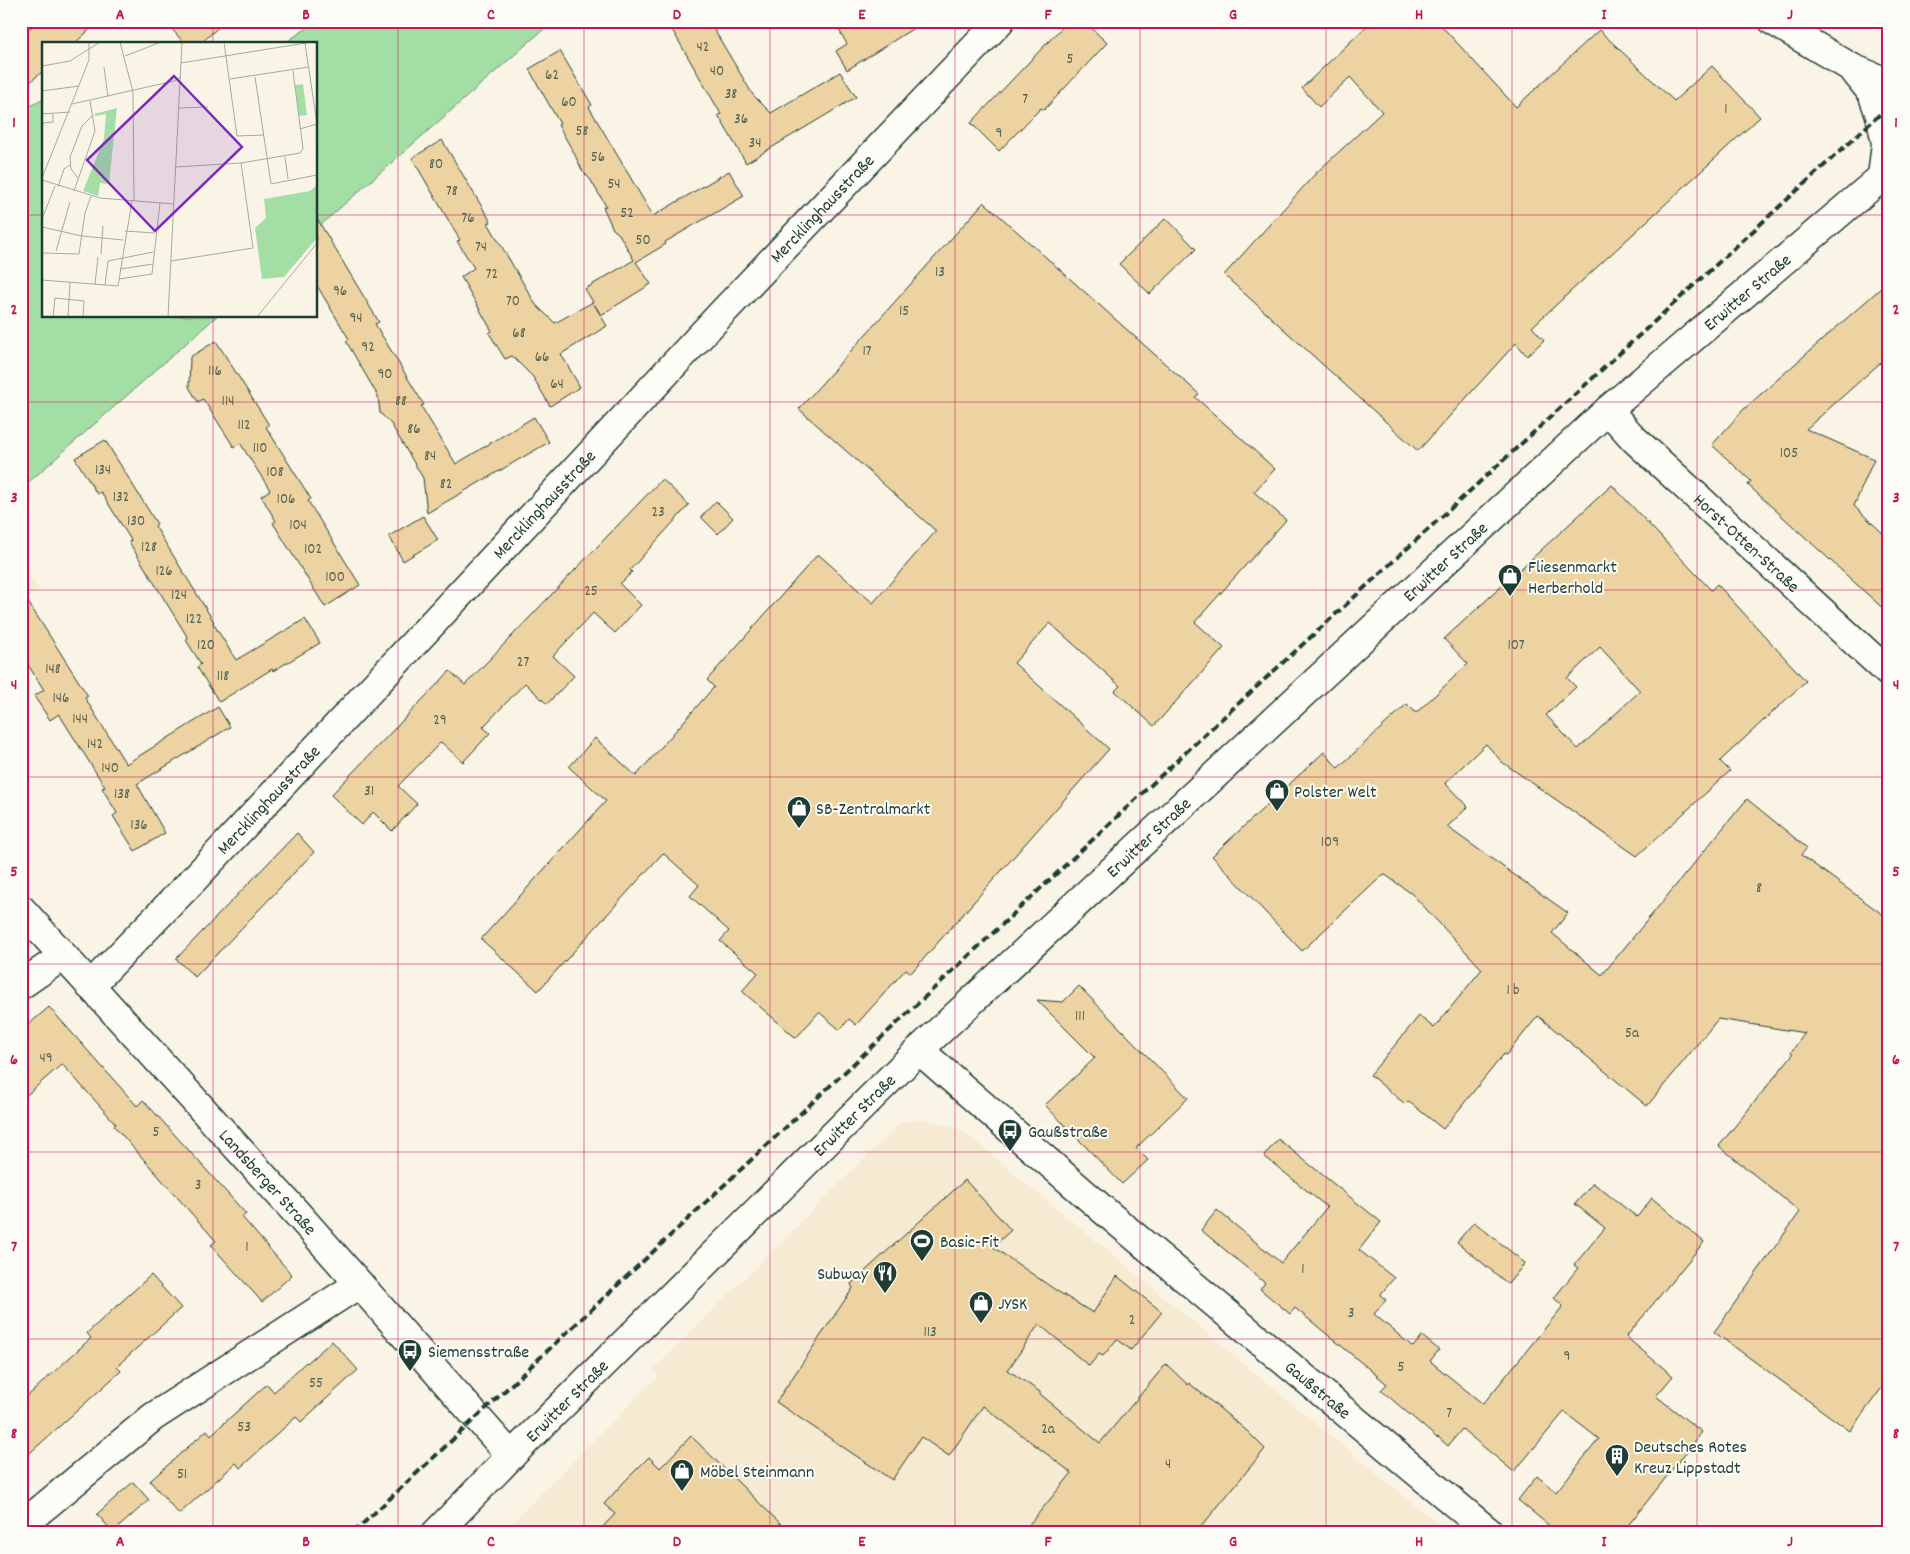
<svg xmlns="http://www.w3.org/2000/svg" width="1910" height="1554" font-family="Dekko,sans-serif">
  <rect width="100%" height="100%" fill="#faf4e6"/>
  <filter id="ink" filterUnits="userSpaceOnUse"><feTurbulence type="fractalNoise" baseFrequency=".02" numOctaves="2"/><feDisplacementMap in="SourceGraphic" scale="10" xChannelSelector="R" yChannelSelector="G"/><feConvolveMatrix kernelMatrix="1 2 1 2 8 2 1 2 1" color-interpolation-filters="sRGB"/></filter>
  <g filter="url(#ink)">
    <!-- built -->
    <g fill="#f6ead2">
      <polygon points="21,561 38,589 21,602"/>
      <polygon points="927,1119 962,1130 1448,1533 502,1533 658,1376 655,1368 900,1123"/>
    </g>
    <!-- green -->
    <g fill="#a3dfa5" stroke="#618e6c">
      <polygon points="318,21 553,21 316,229 316,44 283,44"/>
      <polygon points="44,99 44,316 217,316 21,489 21,114 26,108"/>
    </g>
    <!-- building -->
    <g fill="#eed3a2" stroke="#1f3d34" fill-rule="evenodd">
      <polygon points="38,21 99,21 74,44 44,44 44,70 21,90 21,36"/>
      <polygon points="165,21 225,21 200,44 185,44"/>
      <polygon points="667,21 709,21 753,95 771,113 840,72 856,97 746,163 718,115 721,114"/>
      <polygon points="834,21 925,21 847,70 836,51 847,44"/>
      <polygon points="1068,21 1084,21 1107,43 1044,110 1041,108 999,151 971,123"/>
      <polygon points="1372,21 1437,21 1516,107 1599,30 1674,101 1712,66 1760,117 1532,327 1544,340 1527,356 1516,343 1418,451 1224,275 1316,173 1382,112 1350,77 1319,107 1302,88"/>
      <polygon points="560,51 592,105 589,107 653,216 729,171 744,196 665,242 666,244 636,262 651,284 601,315 594,304 607,326 561,354 580,387 550,406 533,377 512,356 505,359 489,333 492,331 461,277 474,268 457,241 460,240 412,158 442,140 491,222 488,223 536,305 555,323 593,302 585,289 634,260 619,234 613,229 603,207 606,206 590,179 583,172 574,153 558,125 560,124 529,69"/>
      <polygon points="984,202 1199,394 1195,397 1275,469 1254,492 1286,520 1195,622 1224,648 1154,726 1115,691 1120,686 1050,623 1014,663 1109,749 911,973 906,969 856,1025 849,1019 840,1030 819,1012 796,1038 742,991 758,973 720,941 729,931 690,896 699,885 663,853 538,991 481,939 606,801 569,767 595,738 636,776 714,687 707,680 818,554 873,603 936,531 799,409"/>
      <polygon points="316,217 379,322 375,324 424,405 421,406 456,464 534,417 549,442 427,513 423,478 391,424 380,413 378,396 346,341 349,339 316,284"/>
      <polygon points="1166,218 1196,249 1150,294 1119,264"/>
      <polygon points="1889,281 1889,355 1806,429 1874,459 1854,506 1889,539 1889,614 1748,485 1751,481 1712,445 1744,409"/>
      <polygon points="216,341 269,425 266,427 311,499 308,501 360,585 325,607 273,523 276,521 261,496 270,490 240,443 234,447 203,399 198,402 189,387 190,357"/>
      <polygon points="105,440 157,524 155,526 214,622 213,623 236,660 305,619 320,643 273,671 272,669 219,702 197,667 201,664 186,640 188,638 129,542 131,540 101,492 97,494 75,458"/>
      <polygon points="662,479 689,505 630,570 632,572 620,584 641,605 615,633 593,613 553,656 574,676 547,704 525,683 483,727 490,733 463,762 441,742 398,786 417,804 392,831 373,812 362,825 331,795 450,671 465,685"/>
      <path d="M1612 485 1711 590 1717 584 1806 681 1720 761 1730 771 1637 856 1502 762 1486 744 1445 783 1468 807 1447 827 1568 913 1552 933 1602 975 1747 799 1807 848 1801 855 1889 919V1378L1850 1431 1714 1332 1800 1212 1719 1146 1793 1054 1791 1052 1805 1033 1718 1019 1647 1106 1538 1016 1506 1055 1504 1054 1443 1129 1408 1101 1405 1104 1370 1075 1419 1016 1434 1028 1482 969 1412 894 1384 874 1302 951 1212 856 1324 752 1338 768 1407 704 1416 713 1468 664 1444 639ZM1600 647 1640 691 1578 749 1546 715 1576 687 1567 678Z"/>
      <polygon points="716,501 733,518 718,534 701,517"/>
      <polygon points="423,516 438,540 403,561 389,536"/>
      <polygon points="21,591 88,696 85,698 126,764 218,707 230,727 137,784 165,833 135,851 113,816 117,813 102,788 105,787 59,714 50,720 34,696 44,690 21,654"/>
      <polygon points="297,833 314,852 195,977 176,959"/>
      <polygon points="1079,986 1188,1098 1136,1148 1148,1160 1122,1184 1045,1105 1095,1058 1037,1000 1063,1002"/>
      <polygon points="49,1007 137,1106 143,1100 165,1124 246,1214 242,1217 292,1275 262,1302 211,1245 216,1241 114,1126 116,1124 62,1064 21,1100 21,1031"/>
      <polygon points="1278,1139 1381,1222 1359,1250 1394,1278 1380,1295 1386,1300 1374,1314 1413,1347 1422,1336 1439,1350 1430,1361 1483,1404 1563,1306 1554,1298 1578,1268 1574,1265 1605,1228 1575,1204 1593,1183 1637,1217 1652,1198 1704,1242 1626,1337 1673,1376 1656,1396 1702,1432 1622,1533 1558,1533 1518,1500 1537,1476 1556,1492 1599,1439 1564,1412 1514,1472 1462,1429 1448,1446 1438,1437 1437,1438 1381,1390 1387,1384 1345,1349 1295,1308 1290,1314 1260,1289 1265,1283 1201,1230 1217,1210 1281,1263 1327,1207 1264,1156"/>
      <polygon points="965,1180 1011,1230 993,1247 1057,1291 1093,1313 1117,1276 1162,1312 1131,1350 1117,1339 1103,1356 1099,1354 1089,1366 1039,1324 1008,1370 1040,1392 1040,1394 1100,1443 1166,1364 1188,1385 1189,1383 1247,1431 1265,1449 1196,1533 1022,1533 1072,1473 983,1406 949,1456 921,1437 892,1480 776,1402 853,1288 851,1284"/>
      <polygon points="1474,1222 1525,1263 1508,1284 1457,1242"/>
      <polygon points="151,1275 181,1308 117,1366 121,1371 21,1461 21,1402 91,1338 87,1333"/>
      <polygon points="332,1341 358,1370 301,1422 296,1417 240,1468 236,1463 179,1514 150,1481 207,1430 211,1435 267,1384 274,1392 306,1362 307,1363"/>
      <polygon points="691,1436 790,1533 597,1533 615,1514 604,1504 625,1481 649,1457 660,1468"/>
      <polygon points="133,1482 149,1500 113,1532 97,1514"/>
    </g>
    <g fill="none" stroke-linecap="round" stroke-linejoin="round">
      <defs>
        <g id="street">
          <polyline points="1773,21 1852,68 1889,83"/>
          <polyline points="1852,68 1872,93 1880,115 1886,143 1882,177"/>
          <path id="s1" d="M1608 410 1634 439 1889 673"/>
          <path id="s2" d="M21 909 302 1219 511 1456"/>
          <polyline points="21,985 63,956"/>
          <path id="s3" d="M90 986 195 878 721 314 1000 21"/>
          <path id="s4" d="M919 1050 1108 1214 1490 1533"/>
          <polyline points="21,1526 153,1417 359,1284"/>
        </g>
        <g id="secondary">
          <path id="s5" d="M436 1533 511 1456 919 1050 1608 410 1889 171"/>
        </g>
      </defs>
      <!-- street casing -->
      <use href="#street" stroke="#1f3d34" stroke-width="31"/>
      <!-- secondary casing -->
      <use href="#secondary" stroke="#1f3d34" stroke-width="31"/>
      <!-- street -->
      <use href="#street" stroke="#fdfcf7" stroke-width="28"/>
      <!-- secondary -->
      <use href="#secondary" stroke="#fdfcf7" stroke-width="28"/>
      <!-- rail -->
      <polyline stroke="#1f3d34" stroke-width="4" stroke-dasharray="8 4" stroke-linecap="butt" points="353,1533 1215,725 1889,106"/>
    </g>
  </g>
  <!-- grid -->
  <path fill="none" stroke="#c2185b" stroke-width="1" stroke-opacity="0.55" d="M213 21V44M398 21V1533M584 21V1533M770 21V1533M955 21V1533M1140 21V1533M1326 21V1533M1512 21V1533M1697 21V1533M21 215H44M316 215H1889M213 316V1533M21 402H1889M21 590H1889M21 777H1889M21 964H1889M21 1152H1889M21 1339H1889"/>
  <!-- icons -->
  <defs>
    <symbol id="shop-pin" viewBox="-11 -11 22 30"><path d="M0 17L-7.5 6A9.5 9.5 0 1 1 7.5 6Z" fill="#1f3d34" stroke="#fdfcf7"/><path d="M-5-2.5h2.3a2.7 3.5 0 0 1 5.4 0H5L5.5 6h-11ZM-1.5-2.5h3a1.5 2.3 0 0 0-3 0Z" fill="#fff"/></symbol>
    <symbol id="bus-pin" viewBox="-11 -11 22 30"><path d="M0 17L-7.5 6A9.5 9.5 0 1 1 7.5 6Z" fill="#1f3d34" stroke="#fdfcf7"/><path d="M-5-6H5V4H4V6H2V4H-2V6H-4V4H-5ZM-3.5-4V0h7V-4ZM-3.5 1.2v1.5H-2V1.2ZM2 1.2v1.5H3.5V1.2Z" fill="#fff"/></symbol>
    <symbol id="stadium-pin" viewBox="-11 -11 22 30"><path d="M0 17L-7.5 6A9.5 9.5 0 1 1 7.5 6Z" fill="#1f3d34" stroke="#fdfcf7"/><path d="M0-5a6.5 5 0 1 0 0 10a6.5 5 0 1 0 0-10ZM-3.5-1.8h7v3.6h-7Z" fill="#fff"/></symbol>
    <symbol id="restaurant-pin" viewBox="-11 -11 22 30"><path d="M0 17L-7.5 6A9.5 9.5 0 1 1 7.5 6Z" fill="#1f3d34" stroke="#fdfcf7"/><path d="M-5-6h1v4h1v-4h1v4h1v-4h1v5L-1.5 .5V6h-2V.5L-5-1ZM5-6V6H3V1.5H1.5Q1.5-4 5-6Z" fill="#fff"/></symbol>
    <symbol id="building-pin" viewBox="-11 -11 22 30"><path d="M0 17L-7.5 6A9.5 9.5 0 1 1 7.5 6Z" fill="#1f3d34" stroke="#fdfcf7"/><path d="M-4-6H4V6H1V3H-1V6H-4ZM-2.5-4.3h1.7v1.8h-1.7ZM.8-4.3h1.7v1.8H.8ZM-2.5-1h1.7V.8h-1.7ZM.8-1h1.7V.8H.8Z" fill="#fff"/></symbol>
  </defs>
  <g fill-rule="evenodd">
    <use href="#shop-pin" x="1496" y="562" width="28" height="38"/>
    <use href="#shop-pin" x="1263" y="777" width="28" height="38"/>
    <use href="#shop-pin" x="785" y="794" width="28" height="38"/>
    <use href="#bus-pin" x="996" y="1117" width="28" height="38"/>
    <use href="#stadium-pin" x="908" y="1227" width="28" height="38"/>
    <use href="#restaurant-pin" x="871" y="1259" width="28" height="38"/>
    <use href="#shop-pin" x="967" y="1289" width="28" height="38"/>
    <use href="#bus-pin" x="396" y="1337" width="28" height="38"/>
    <use href="#building-pin" x="1603" y="1442" width="28" height="38"/>
    <use href="#shop-pin" x="668" y="1457" width="28" height="38"/>
  </g>
  <g text-anchor="middle" stroke-width="4" stroke-linejoin="round" paint-order="stroke">
    <!-- number labels -->
    <g font-size="15" fill="#536250">
      <text x="703" y="51">42</text>
      <text x="1070" y="63">5</text>
      <text x="717" y="75">40</text>
      <text x="552" y="79">62</text>
      <text x="731" y="98">38</text>
      <text x="1025" y="103">7</text>
      <text x="569" y="106">60</text>
      <text x="1726" y="113">1</text>
      <text x="741" y="123">36</text>
      <text x="582" y="135">58</text>
      <text x="999" y="137">9</text>
      <text x="755" y="147">34</text>
      <text x="598" y="161">56</text>
      <text x="436" y="168">80</text>
      <text x="614" y="188">54</text>
      <text x="452" y="195">78</text>
      <text x="627" y="217">52</text>
      <text x="468" y="222">76</text>
      <text x="643" y="244">50</text>
      <text x="481" y="251">74</text>
      <text x="940" y="276">13</text>
      <text x="492" y="278">72</text>
      <text x="340" y="295">96</text>
      <text x="513" y="305">70</text>
      <text x="904" y="315">15</text>
      <text x="356" y="322">94</text>
      <text x="519" y="337">68</text>
      <text x="368" y="351">92</text>
      <text x="867" y="355">17</text>
      <text x="542" y="361">66</text>
      <text x="215" y="375">116</text>
      <text x="385" y="378">90</text>
      <text x="557" y="388">64</text>
      <text x="228" y="405">114</text>
      <text x="401" y="405">88</text>
      <text x="244" y="429">112</text>
      <text x="414" y="433">86</text>
      <text x="260" y="452">110</text>
      <text x="1789" y="457">105</text>
      <text x="430" y="460">84</text>
      <text x="103" y="474">134</text>
      <text x="275" y="476">108</text>
      <text x="446" y="488">82</text>
      <text x="121" y="501">132</text>
      <text x="286" y="503">106</text>
      <text x="658" y="516">23</text>
      <text x="136" y="525">130</text>
      <text x="298" y="529">104</text>
      <text x="149" y="551">128</text>
      <text x="313" y="553">102</text>
      <text x="164" y="575">126</text>
      <text x="335" y="581">100</text>
      <text x="591" y="595">25</text>
      <text x="179" y="599">124</text>
      <text x="194" y="623">122</text>
      <text x="206" y="649">120</text>
      <text x="1516" y="649">107</text>
      <text x="523" y="666">27</text>
      <text x="53" y="673">148</text>
      <text x="223" y="680">118</text>
      <text x="61" y="702">146</text>
      <text x="80" y="723">144</text>
      <text x="440" y="724">29</text>
      <text x="95" y="748">142</text>
      <text x="110" y="772">140</text>
      <text x="369" y="795">31</text>
      <text x="122" y="798">138</text>
      <text x="139" y="829">136</text>
      <text x="1330" y="846">109</text>
      <text x="1759" y="892">8</text>
      <text x="1513" y="994">1 b</text>
      <text x="1080" y="1020">111</text>
      <text x="1632" y="1037">5a</text>
      <text x="46" y="1062">49</text>
      <text x="156" y="1136">5</text>
      <text x="198" y="1189">3</text>
      <text x="247" y="1251">1</text>
      <text x="1303" y="1273">1</text>
      <text x="1351" y="1317">3</text>
      <text x="1132" y="1324">2</text>
      <text x="930" y="1336">113</text>
      <text x="1567" y="1360">9</text>
      <text x="1401" y="1371">5</text>
      <text x="316" y="1387">55</text>
      <text x="1449" y="1417">7</text>
      <text x="244" y="1431">53</text>
      <text x="1048" y="1433">2a</text>
      <text x="1168" y="1468">4</text>
      <text x="182" y="1478">51</text>
    </g>
    <!-- street labels -->
    <g font-size="18" fill="#1f3d34" stroke="#fdfcf7">
      <text dy="6" stroke="none"><textPath href="#s3" startOffset="1068">Mercklinghausstraße</textPath></text>
      <text dy="6" stroke="none"><textPath href="#s5" startOffset="1806">Erwitter Straße</textPath></text>
      <text dy="6" stroke="none"><textPath href="#s3" startOffset="662">Mercklinghausstraße</textPath></text>
      <text dy="6" stroke="none"><textPath href="#s1" startOffset="192">Horst-Otten-Straße</textPath></text>
      <text dy="6" stroke="none"><textPath href="#s5" startOffset="1401">Erwitter Straße</textPath></text>
      <text dy="6" stroke="none"><textPath href="#s3" startOffset="258">Mercklinghausstraße</textPath></text>
      <text dy="6" stroke="none"><textPath href="#s5" startOffset="996">Erwitter Straße</textPath></text>
      <text dy="6" stroke="none"><textPath href="#s5" startOffset="591">Erwitter Straße</textPath></text>
      <text dy="6" stroke="none"><textPath href="#s2" startOffset="368">Landsberger Straße</textPath></text>
      <text dy="6" stroke="none"><textPath href="#s4" startOffset="524">Gaußstraße</textPath></text>
      <text dy="6" stroke="none"><textPath href="#s5" startOffset="186">Erwitter Straße</textPath></text>
    </g>
    <!-- poi labels -->
    <g font-size="18" fill="#1f3d34" stroke="#fdfcf7" text-anchor="start">
      <text x="1528" y="572">Fliesenmarkt<tspan x="1528" dy="21">Herberhold</tspan></text>
      <text x="1294" y="797">Polster Welt</text>
      <text x="816" y="814">SB-Zentralmarkt</text>
      <text x="1028" y="1137">Gaußstraße</text>
      <text x="940" y="1247">Basic-Fit</text>
      <text x="868" y="1279" text-anchor="end">Subway</text>
      <text x="998" y="1309">JYSK</text>
      <text x="428" y="1357">Siemensstraße</text>
      <text x="1634" y="1452">Deutsches Rotes<tspan x="1634" dy="21">Kreuz Lippstadt</tspan></text>
      <text x="700" y="1477">Möbel Steinmann</text>
    </g>
  </g>
  <!-- overview -->
  <g transform="translate(42 42)">
    <rect width="275" height="275" fill="#faf4e6"/>
    <path d="M261 42 265 73 257 74 253 43ZM75 66 67 142 58 141 56 154 41 149 62 97 64 72 53 74 52 72ZM275 143V196L242 235 220 237 213 186 224 176 222 157 268 149Z" fill="#a3dfa5"/>
    <path fill="none" stroke="#a2ab9f" stroke-width="1" d="M78 0 91 50 92 159M182 0 195 94 222 93M83 14 119 0M139 21 270 0M0 24 28 19 58 0M62 25 66 55M213 35 229 142 275 133M188 37 267 25M0 49 37 44M30 62 132 39 139 35M136 66 166 65M0 72 28 70M0 81 11 80V71M258 87 275 82 263 1M243 115 246 137M133 125 199 121 258 111 261 107 251 29M0 136 47 18V0M36 136 29 127 28 115 40 84 51 73M0 138 58 156 132 162M16 145 22 127 28 123M32 149 53 89 48 59M0 177 13 144M0 185 40 194 81 198M83 189 112 191M14 209 28 160M0 211 37 212 43 171 49 154M59 212 61 184M129 219 211 206 199 121M78 227 111 222M77 237 110 232 118 161M0 238 76 244 90 159M53 242 56 215M63 243 66 219 111 210M11 275 13 256 42 259 41 275M26 275 28 241M126 275 140 0M215 275 275 201"/>
    <path fill="#7b2cbf" fill-opacity="0.15" stroke="#7b2cbf" stroke-width="2.5" d="M132 34 200 105 113 189 45 118Z"/>
    <rect width="275" height="275" fill="none" stroke="#1f3d34" stroke-width="2.5"/>
  </g>
  <!-- margin -->
  <rect width="1910" height="1554" fill="none" stroke="#fdfcf7" stroke-width="55"/>
  <rect x="28" y="28" width="1854" height="1498" fill="none" stroke="#c2185b" stroke-width="2"/>
  <g font-size="16" text-anchor="middle" font-weight="bold" fill="#c2185b">
    <text x="120" y="19">A</text>
    <text x="306" y="19">B</text>
    <text x="491" y="19">C</text>
    <text x="677" y="19">D</text>
    <text x="862" y="19">E</text>
    <text x="1048" y="19">F</text>
    <text x="1233" y="19">G</text>
    <text x="1419" y="19">H</text>
    <text x="1604" y="19">I</text>
    <text x="1790" y="19">J</text>
    <text x="14" y="127">1</text>
    <text x="1896" y="127">1</text>
    <text x="14" y="314">2</text>
    <text x="1896" y="314">2</text>
    <text x="14" y="502">3</text>
    <text x="1896" y="502">3</text>
    <text x="14" y="689">4</text>
    <text x="1896" y="689">4</text>
    <text x="14" y="876">5</text>
    <text x="1896" y="876">5</text>
    <text x="14" y="1064">6</text>
    <text x="1896" y="1064">6</text>
    <text x="14" y="1251">7</text>
    <text x="1896" y="1251">7</text>
    <text x="14" y="1438">8</text>
    <text x="1896" y="1438">8</text>
    <text x="120" y="1546">A</text>
    <text x="306" y="1546">B</text>
    <text x="491" y="1546">C</text>
    <text x="677" y="1546">D</text>
    <text x="862" y="1546">E</text>
    <text x="1048" y="1546">F</text>
    <text x="1233" y="1546">G</text>
    <text x="1419" y="1546">H</text>
    <text x="1604" y="1546">I</text>
    <text x="1790" y="1546">J</text>
  </g>
</svg>
